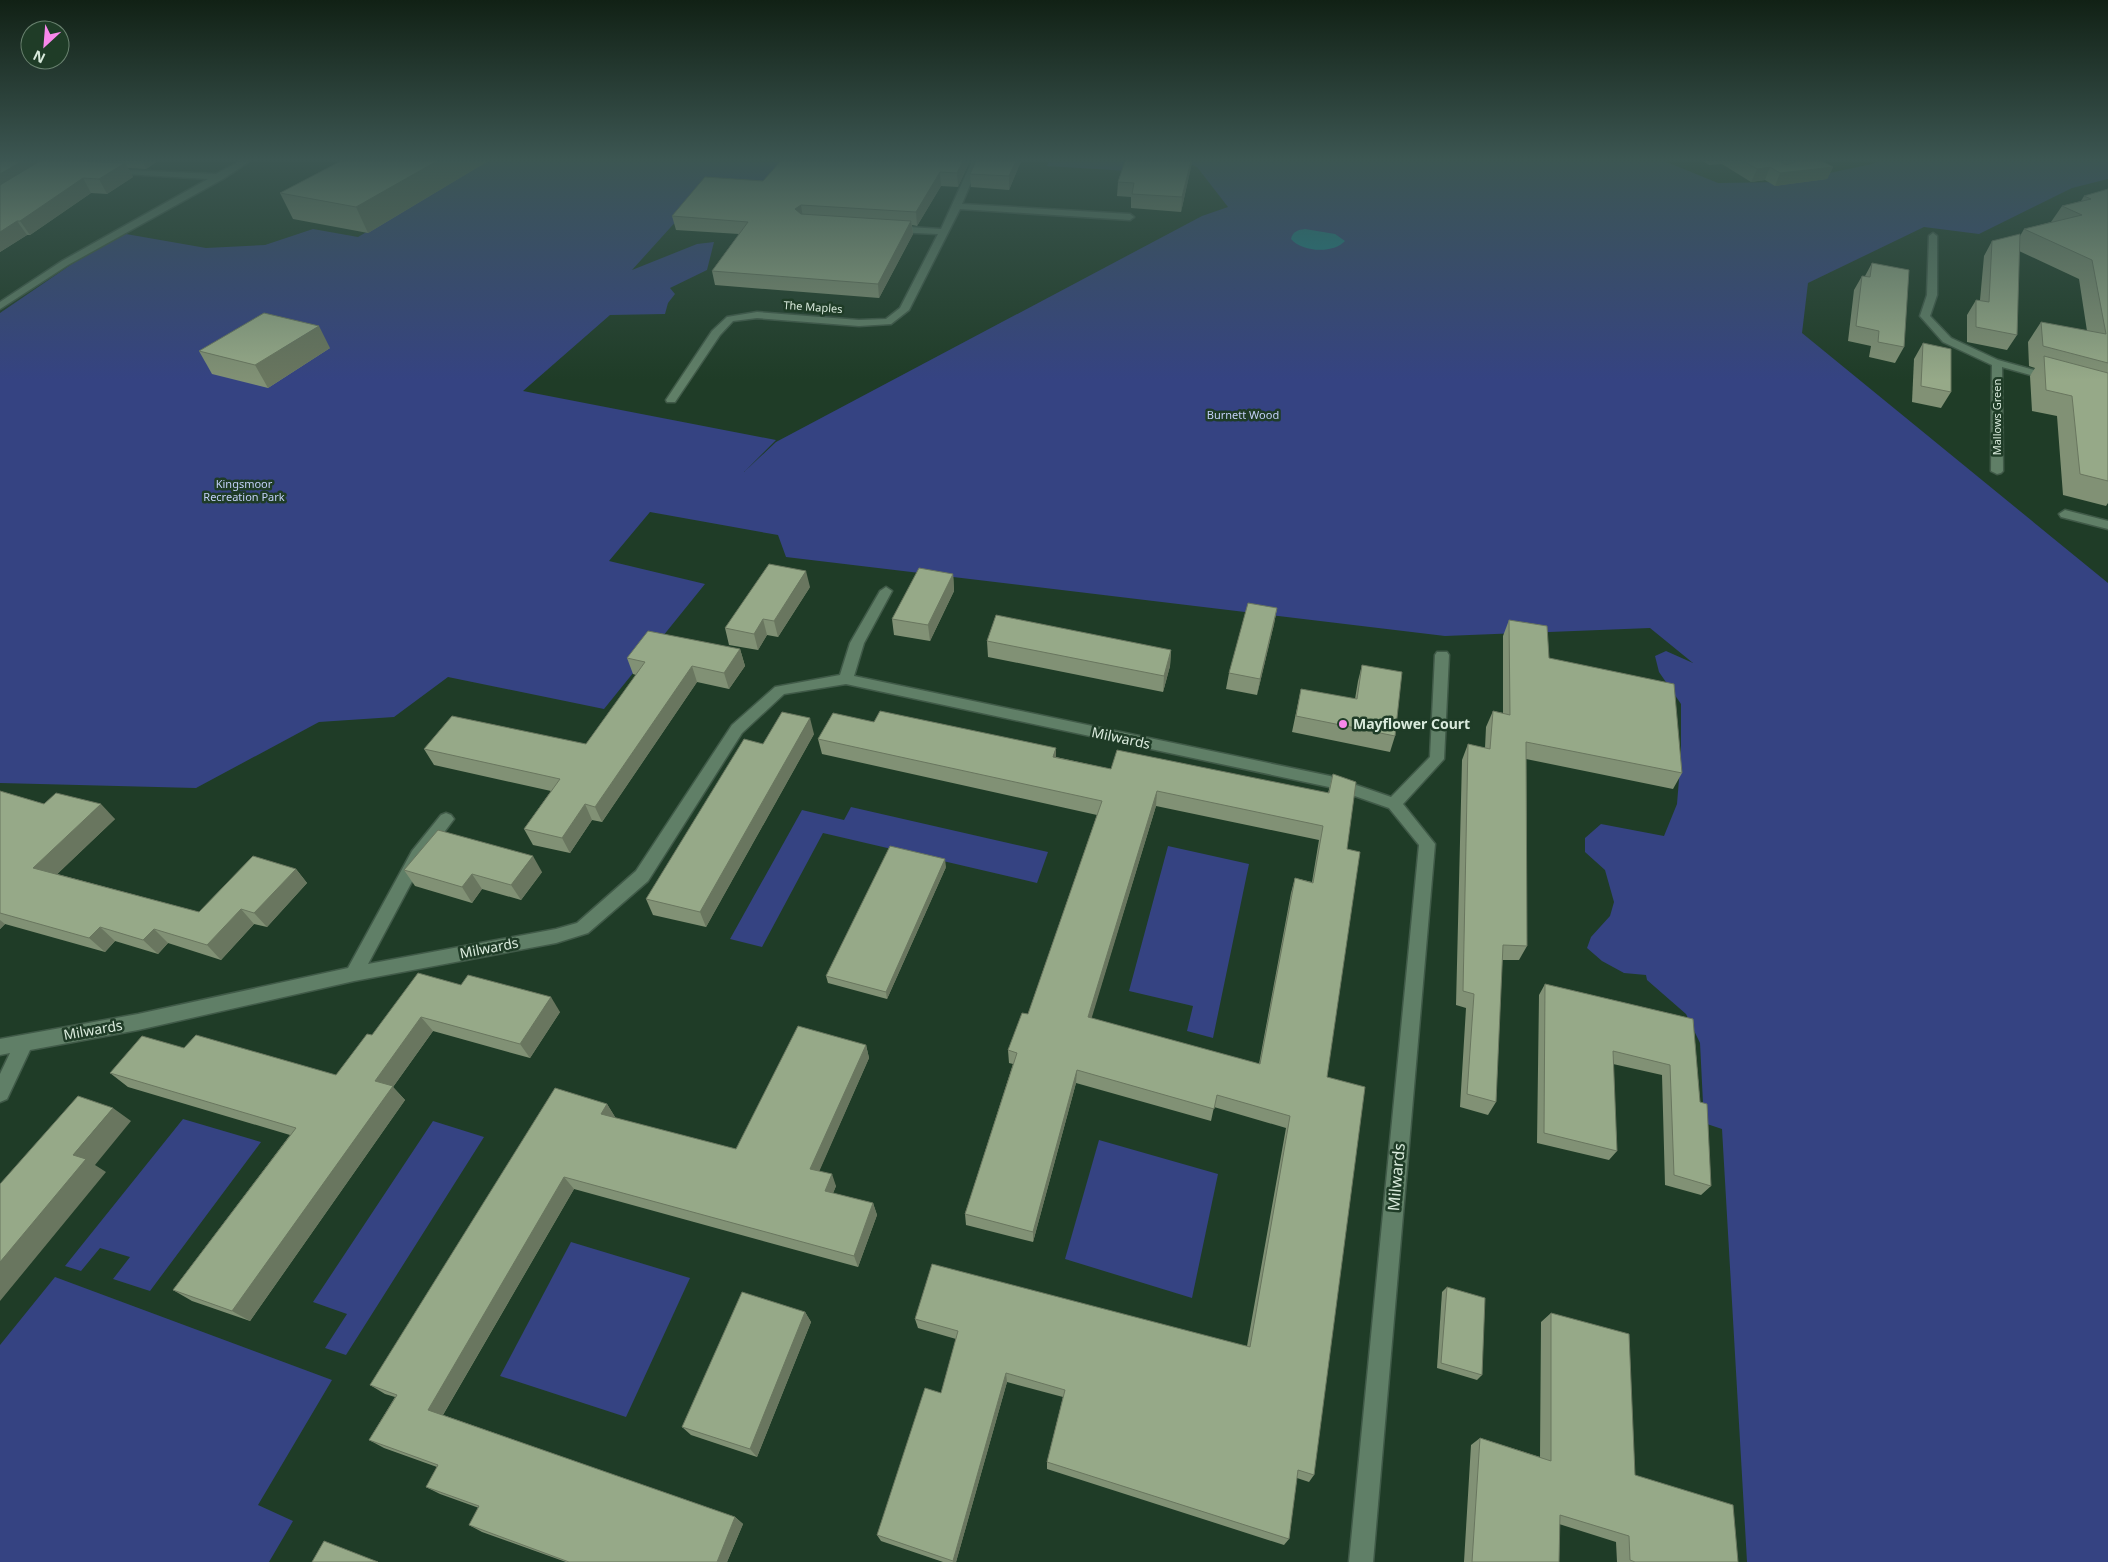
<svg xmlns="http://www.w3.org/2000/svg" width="2108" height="1562" font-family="'Noto Sans',sans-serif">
  <rect width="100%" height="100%" fill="#1f3c27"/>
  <!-- green -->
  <g fill="#354382">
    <polygon points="487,161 783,162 761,190 708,186 632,270 697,244 714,242 707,270 670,288 675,294 668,303 665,314 610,315 523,391 776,440 744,472 776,442 1202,216 1228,207 1197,167 1183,161 1664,161 1718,183 1787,182 1872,164 1878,161 2108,161 2108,179 2072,188 1979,234 1924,227 1808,283 1802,333 2108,583 2108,1562 1747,1562 1722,1129 1704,1123 1700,1043 1686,1014 1647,980 1646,975 1624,973 1602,961 1587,948 1591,937 1610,916 1614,902 1605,870 1585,852 1585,838 1601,824 1664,836 1677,804 1681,755 1681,704 1659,672 1655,656 1666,651 1693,663 1650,628 1445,636 786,557 778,535 650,512 609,561 705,584 604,709 448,677 394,717 319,722 196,788 0,783 0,313 91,251 126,234 206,248 265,245 313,229 358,237"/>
    <polygon points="1049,161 1135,161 1129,171 1047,166"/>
    <polygon points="851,807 1048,852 1037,883 823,833 762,947 730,939 802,810 844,820"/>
    <polygon points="1168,846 1249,864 1213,1038 1187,1031 1193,1006 1129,991"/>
    <polygon points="183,1119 261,1142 150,1291 113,1279 130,1257 100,1248 81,1271 65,1266"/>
    <polygon points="433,1121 484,1137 346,1355 325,1348 347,1314 313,1302"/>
    <polygon points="1099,1140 1218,1174 1192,1298 1065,1259"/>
    <polygon points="571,1242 690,1278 626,1417 500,1376"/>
    <polygon points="55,1277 332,1380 258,1505 293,1521 269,1562 0,1562 0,1345"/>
  </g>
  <!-- water -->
  <path fill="#1b8192" d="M1305 229 1335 234 1345 241C1333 254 1302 252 1291 239 1293 231 1298 230 1305 229Z"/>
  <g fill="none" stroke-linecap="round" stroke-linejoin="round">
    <defs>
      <g id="minor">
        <polygon points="240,161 250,161 223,179 68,265 0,309 0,302 62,261 208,179 109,173 106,173 106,169 216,174"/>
        <polygon points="972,161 980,161 962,204 1130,214 1134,217 1130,220 960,209 909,310 891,324 859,326 757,318 733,321 720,335 675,402 667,402 666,400 712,331 727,317 757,312 859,320 886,319 900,308 938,234 893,232 889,229 893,226 941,229"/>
        <polygon points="1933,233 1937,236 1937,295 1930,316 1951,338 1998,360 2056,376 2057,378 2052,381 2002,367 2003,471 2001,473 1997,474 1991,471 1992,365 1943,342 1920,316 1927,295 1929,236"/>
        <polygon points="2065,510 2108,521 2108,529 2061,517 2059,514"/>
        <polygon points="886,587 892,591 864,643 854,676 1330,776 1391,797 1430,757 1435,655 1437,652 1447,652 1449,655 1444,759 1403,804 1435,844 1373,1562 1349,1562 1419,845 1389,808 1329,787 846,684 784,694 742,733 648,881 588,933 556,943 354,981 138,1030 30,1050 7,1099 0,1102 0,1074 10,1053 0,1055 0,1039 138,1014 348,968 412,851 441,815 446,813 451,815 454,819 424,859 368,964 556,929 577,923 636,871 732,725 775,687 840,675 850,643 880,591"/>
      </g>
    </defs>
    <!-- minor casing -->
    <use href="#minor" stroke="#405a48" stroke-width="3"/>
    <!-- minor -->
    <use href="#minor" fill="#607f67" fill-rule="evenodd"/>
  </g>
  <!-- wall -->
  <g fill="#819175" fill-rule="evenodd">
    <polygon points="0,161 158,161 146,169 128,168 133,177 107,194 91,193 30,235 27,235 0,252"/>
    <polygon points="341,161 488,161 368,233 293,219 280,193"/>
    <polygon points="781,161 970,161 958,187 941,186 917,226 912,225 913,234 879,298 715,285 712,271 739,234 676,230 672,216 763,181"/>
    <polygon points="976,161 1021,161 1009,190 971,187 970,174"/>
    <polygon points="1125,161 1192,161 1191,167 1181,212 1131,208 1131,197 1117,196 1118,182"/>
    <polygon points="1703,161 1822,161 1833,167 1827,179 1775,186 1765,180 1751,182 1722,164 1709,165"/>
    <polygon points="2108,189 2108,503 2106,506 2063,495 2057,416 2032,411 2030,376 2035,368 2029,366 2028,342 2041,322 2087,331 2079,279 2019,251 2017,335 2007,350 1967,342 1967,315 1976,300 1980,300 1984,256 1992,241 2020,236 2024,229 2051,222 2062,206 2081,201 2084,196"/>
    <polygon points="1872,263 1904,347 1895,363 1869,357 1871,346 1848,341 1854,290 1862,276 1865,276"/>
    <polygon points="1923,343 1951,392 1941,408 1912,402 1914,359"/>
    <polygon points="330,348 268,388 212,374 199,351"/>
    <polygon points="953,574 954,591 930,641 894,635 892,619"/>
    <polygon points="810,587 778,637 767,635 758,650 729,645 725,628"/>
    <polygon points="1277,608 1274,624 1257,695 1226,689 1229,673"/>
    <polygon points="1509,620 1549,658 1682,773 1673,789 1526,759 1527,946 1519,960 1502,960 1496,1102 1488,1115 1460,1107 1466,1008 1456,1005 1462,760 1468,744 1485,748 1486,727 1493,711 1503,713 1503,636"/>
    <polygon points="987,641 1171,650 1170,666 1163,692 988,657"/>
    <polygon points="740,649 745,666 729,689 697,682 602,822 592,820 570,853 533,845 524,829 551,791 434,765 424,749 586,744 636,675 633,674 627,658"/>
    <polygon points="1362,665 1395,736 1390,752 1292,732 1301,689 1355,699 1358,681"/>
    <path d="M874 722 1056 757 1111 769 1328 793 1333 774 1347 849 1327 1077 1314 1475 1309 1482 1297 1478 1289 1539 1284 1545 1047 1469V1462L1063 1397 1007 1382 956 1562H943L881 1541 877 1535 941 1393 956 1339 918 1328 915 1319 1247 1346 1286 1128 1214 1107 1211 1121 1076 1083 1033 1242 966 1225 965 1214 1013 1064 1009 1063 1008 1050 1028 1014 1097 815 822 754 818 739ZM1156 806 1319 840 1312 882 1295 878 1291 893 1259 1064 1091 1018Z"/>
    <polygon points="814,734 706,927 653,915 646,899 763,744"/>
    <polygon points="0,791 44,804 115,819 57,874 199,912 296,869 307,883 267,927 254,924 221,960 168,943 158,954 115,941 105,952 5,924 0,929"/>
    <polygon points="946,867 887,999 828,983 826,976"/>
    <polygon points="404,870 542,872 521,900 482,889 472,903 415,886"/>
    <polygon points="1545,984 1693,1019 1700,1102 1711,1186 1701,1195 1665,1185 1662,1075 1613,1064 1617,1151 1609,1160 1537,1143 1539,995"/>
    <polygon points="461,985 560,1012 530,1058 433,1031 393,1087 405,1100 250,1321 192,1301 173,1290 290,1135 128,1087 110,1073 184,1048 336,1075 372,1035"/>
    <polygon points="866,1045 869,1058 819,1171 836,1186 833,1193 873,1203 877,1215 858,1267 574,1189 443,1415 735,1517 743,1524 727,1562 566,1562 482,1532 469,1525 479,1508 440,1494 426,1487 437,1467 384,1448 369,1440 395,1397 385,1394 370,1385 607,1104 615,1117 615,1118 736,1149"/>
    <polygon points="1447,1287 1482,1375 1477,1380 1437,1368 1442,1292"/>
    <polygon points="805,1312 811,1322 757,1457 691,1435 682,1427"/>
    <polygon points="1551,1313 1635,1475 1738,1562 1617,1562 1616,1542 1559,1524 1559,1562 1464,1562 1471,1445 1480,1438 1540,1457 1541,1322"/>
  </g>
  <!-- shaded-wall -->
  <g fill="#69765f">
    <polygon points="22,161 53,161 0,194 0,174"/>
    <polygon points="142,161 158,161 146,169"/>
    <polygon points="437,161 488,161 368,233 356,207"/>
    <polygon points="963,161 970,161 958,187 957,173"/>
    <polygon points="1016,161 1021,161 1009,190 1009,176"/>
    <polygon points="1191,161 1192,161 1191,167 1181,212 1182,197"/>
    <polygon points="125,163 133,177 107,194 99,179"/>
    <polygon points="1770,167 1765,180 1751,182 1757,169"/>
    <polygon points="1833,167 1827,179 1775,186 1780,173"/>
    <polygon points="940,172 941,186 917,226 916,212"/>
    <polygon points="83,178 91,193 30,235 20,221"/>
    <polygon points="801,205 803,218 795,209"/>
    <polygon points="17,221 27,235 0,252 0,232"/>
    <polygon points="911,221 913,234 879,298 878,284"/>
    <polygon points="319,326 330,348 268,388 255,365"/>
    <polygon points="806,571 810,587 778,637 774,621"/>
    <polygon points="953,574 954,591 930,641 928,625"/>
    <polygon points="1277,608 1274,624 1257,695 1260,679"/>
    <polygon points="763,619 767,635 758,650 754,634"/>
    <polygon points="740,649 745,666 729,689 724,673"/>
    <polygon points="1171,650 1170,666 1163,692 1164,676"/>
    <polygon points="692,666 697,682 602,822 595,807"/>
    <polygon points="810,718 814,734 706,927 700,912"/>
    <polygon points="1056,748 1056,763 1053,757"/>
    <polygon points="1157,791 1156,806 1088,1030 1088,1017"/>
    <polygon points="101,804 115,819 49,882 33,868"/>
    <polygon points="585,804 592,820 570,853 562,838"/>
    <polygon points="533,856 542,872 521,900 511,885"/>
    <polygon points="945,859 946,867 887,999 886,992"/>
    <polygon points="296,869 307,883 267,927 254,913"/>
    <polygon points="472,874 482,889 472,903 462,887"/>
    <polygon points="241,909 254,924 221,960 207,945"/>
    <polygon points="0,920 5,924 0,929"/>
    <polygon points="100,927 115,941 105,952 89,938"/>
    <polygon points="154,929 168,943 158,954 143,940"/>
    <polygon points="551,997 560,1012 530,1058 520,1044"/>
    <polygon points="421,1017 433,1031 393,1087 405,1100 250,1321 232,1311 375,1081"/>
    <polygon points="866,1045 869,1058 815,1181 810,1169"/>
    <polygon points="1077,1070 1076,1083 1033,1242 1033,1232"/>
    <polygon points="607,1104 615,1117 610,1127 601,1114"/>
    <polygon points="113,1108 131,1121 95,1165 106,1172 0,1301 0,1262 73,1155"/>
    <polygon points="832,1174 836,1186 829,1203 825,1191"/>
    <polygon points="564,1177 574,1189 441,1418 428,1410"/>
    <polygon points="873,1203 877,1215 858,1267 854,1256"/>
    <polygon points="805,1312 811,1322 757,1457 750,1449"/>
    <polygon points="1006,1373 1007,1382 956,1562 953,1562 953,1561"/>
    <polygon points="735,1517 743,1524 727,1562 717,1562"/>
  </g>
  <!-- building -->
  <g fill="#96a988" stroke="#69765f" fill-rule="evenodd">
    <polygon points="0,161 22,161 0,174"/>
    <polygon points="40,161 79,161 125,163 99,179 83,178 20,221 17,221 0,232 0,185"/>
    <polygon points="341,161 437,161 356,207 280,193"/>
    <polygon points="781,161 963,161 957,173 940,172 916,212 801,205 795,209 801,214 911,221 878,284 712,271 748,222 672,216 705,177 763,181"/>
    <polygon points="976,161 1016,161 1009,176 970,174"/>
    <polygon points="1125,161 1191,161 1182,197 1132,194 1134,183 1118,182"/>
    <polygon points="1743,161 1780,161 1786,165 1795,162 1795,161 1822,161 1833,167 1780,173 1770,167 1757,169"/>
    <polygon points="2108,189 2108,363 2043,346 2041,322 2106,334 2092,260 2024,229 2082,215 2062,206 2091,199 2084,196"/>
    <polygon points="2020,234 2017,335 1976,327 1976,300 1989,302 1992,241"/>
    <polygon points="1872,263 1909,270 1904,347 1878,342 1879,331 1856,326 1862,276 1870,277"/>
    <polygon points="264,313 319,326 255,365 199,351"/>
    <polygon points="1923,343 1951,349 1951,392 1921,386"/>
    <polygon points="2044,356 2108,373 2108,481 2080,474 2072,396 2046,390"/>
    <polygon points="769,564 806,571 774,621 763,619 754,634 725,628"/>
    <polygon points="919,568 953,574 928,625 892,619"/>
    <polygon points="1248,603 1277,608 1260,679 1229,673"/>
    <polygon points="996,615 1171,650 1164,676 987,641"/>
    <polygon points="1509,620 1547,626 1549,658 1674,684 1682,773 1526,742 1527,946 1503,945 1496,1102 1467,1094 1474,994 1463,991 1468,744 1490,749 1493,711 1510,715"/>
    <polygon points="648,631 740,649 724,673 692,666 595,807 585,804 562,838 524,829 560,779 424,749 452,716 586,744 645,662 627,658"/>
    <polygon points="1362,665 1402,672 1395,736 1296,716 1301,689 1357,699"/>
    <path d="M880 711 1056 748 1053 757 1111 769 1117 750 1329 793 1333 774 1356 782 1347 849 1360 852 1327 1077 1365 1087 1314 1475 1298 1470 1289 1539 1047 1462 1065 1390 1006 1373 953 1561 877 1535 925 1388 941 1393 958 1331 915 1319 932 1264 1250 1347 1290 1116 1217 1095 1214 1109 1077 1070 1033 1232 965 1214 1017 1053 1008 1050 1022 1013 1028 1014 1102 801 818 739 833 713 874 722ZM1157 791 1323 826 1313 883 1295 878 1260 1064 1088 1017Z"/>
    <polygon points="782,712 810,718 700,912 646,899 744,739 763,744"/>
    <polygon points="0,791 44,804 56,793 101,804 33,868 199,912 253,856 296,869 254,913 241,909 207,945 154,929 143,940 100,927 89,938 0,913"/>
    <polygon points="438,830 533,856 511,885 472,874 462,887 404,870"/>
    <polygon points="890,846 945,859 886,992 826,976"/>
    <polygon points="418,973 461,985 468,975 551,997 520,1044 421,1017 375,1081 393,1086 232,1311 173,1290 296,1128 110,1073 142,1036 184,1048 196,1035 336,1075 367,1034 372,1035"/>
    <polygon points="1545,984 1693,1019 1700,1102 1707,1104 1711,1186 1674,1175 1670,1065 1613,1051 1617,1151 1544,1133"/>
    <polygon points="798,1026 866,1045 810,1169 832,1174 825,1191 873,1203 854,1256 564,1177 428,1410 735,1517 717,1562 569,1562 469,1525 479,1506 426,1487 438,1465 369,1440 397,1395 370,1385 555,1088 607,1104 601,1114 736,1149"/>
    <polygon points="78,1096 113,1108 73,1155 86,1159 0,1262 0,1184"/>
    <polygon points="1447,1287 1485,1298 1482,1375 1441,1363"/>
    <polygon points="742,1292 805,1312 750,1449 682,1427"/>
    <polygon points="1551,1313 1629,1334 1635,1475 1733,1505 1738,1562 1635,1562 1630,1560 1629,1536 1560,1515 1559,1562 1472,1562 1480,1438 1551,1461"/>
    <polygon points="324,1541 378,1562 312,1562"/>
  </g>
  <!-- sky -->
  <linearGradient id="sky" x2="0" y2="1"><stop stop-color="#112115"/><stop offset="0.42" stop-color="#3c5652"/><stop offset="1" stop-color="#3c5652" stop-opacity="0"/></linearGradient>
  <rect width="2108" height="380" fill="url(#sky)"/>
  <!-- markers -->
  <circle fill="#f888eb" stroke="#1f3c27" stroke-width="2" cx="1343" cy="724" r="5"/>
  <g text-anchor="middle" stroke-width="5" stroke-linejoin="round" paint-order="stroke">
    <!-- far-street labels -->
    <g font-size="11" fill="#d9eadc" stroke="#1f3c27">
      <text transform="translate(813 307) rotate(4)" y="4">The Maples</text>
      <text transform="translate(1997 417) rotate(-90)" y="4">Mallows Green</text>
    </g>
    <!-- far-park labels -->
    <g font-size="11" fill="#c2cff7" stroke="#1f3c27">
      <text x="1243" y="419">Burnett Wood</text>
      <text x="244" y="488">Kingsmoor<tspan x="244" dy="13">Recreation Park</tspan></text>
    </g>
    <!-- poi labels -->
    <g font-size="14" font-weight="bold" fill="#d9eadc" stroke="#1f3c27" text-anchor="start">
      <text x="1353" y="729">Mayflower Court</text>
    </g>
    <!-- street labels -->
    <g font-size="14" fill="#d9eadc" stroke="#1f3c27">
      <text transform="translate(1121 738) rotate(12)" y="5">Milwards</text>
      <text transform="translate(489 948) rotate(-11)" y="5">Milwards</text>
      <text transform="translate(93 1030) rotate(-10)" y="5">Milwards</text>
    </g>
    <!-- near-street labels -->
    <g font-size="16" fill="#d9eadc" stroke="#1f3c27">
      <text transform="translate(1396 1177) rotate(-85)" y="6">Milwards</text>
    </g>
  </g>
  <!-- north arrow -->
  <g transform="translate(45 45) rotate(206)"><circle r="24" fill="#1f3c27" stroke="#69826f"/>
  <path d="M0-4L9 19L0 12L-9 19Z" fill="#f888eb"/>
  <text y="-8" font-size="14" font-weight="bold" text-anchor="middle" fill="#d9eadc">N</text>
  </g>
</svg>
